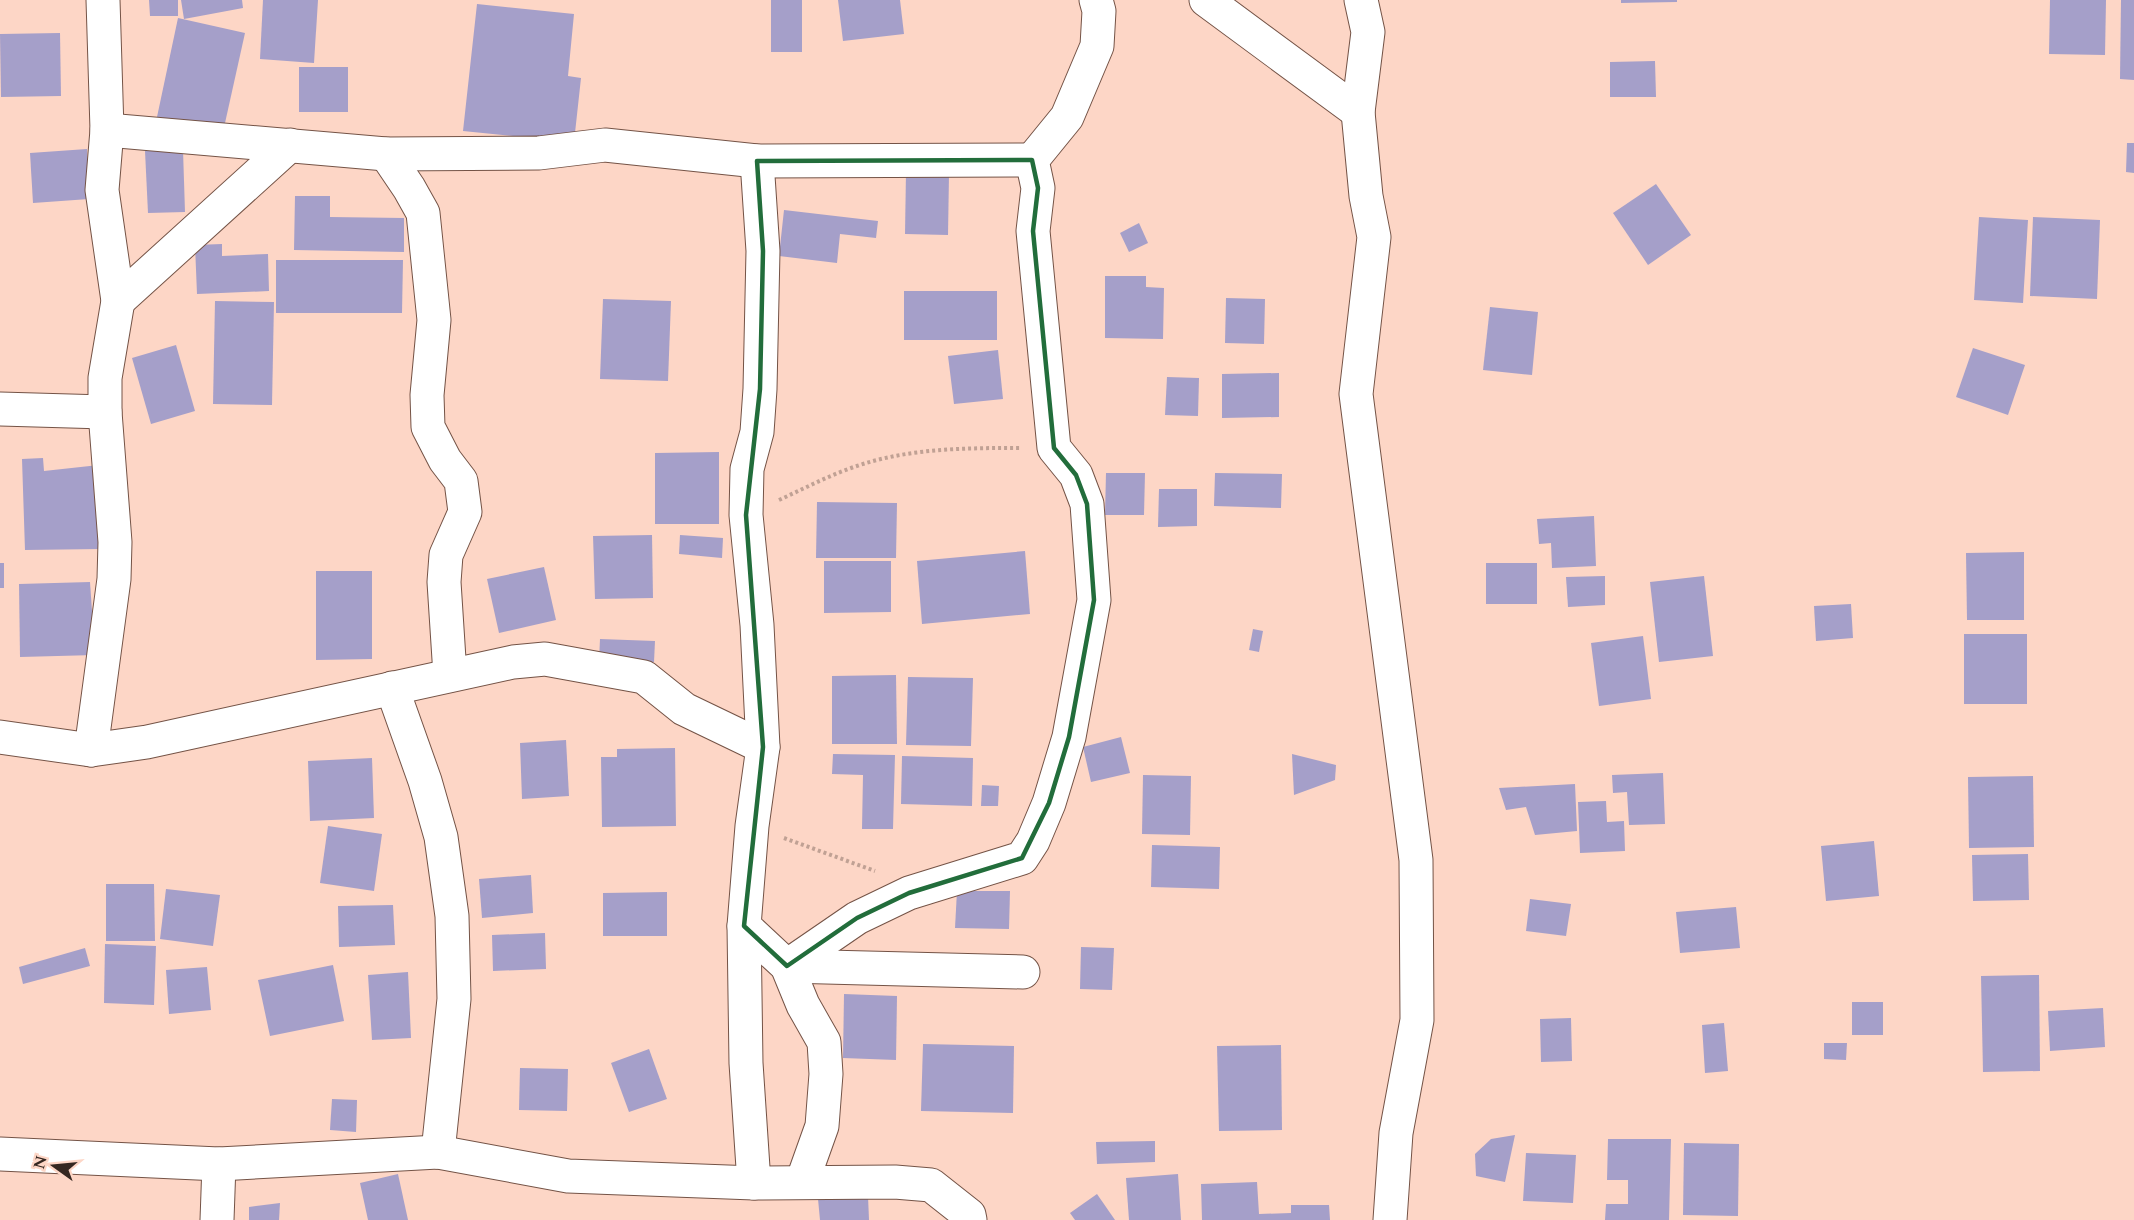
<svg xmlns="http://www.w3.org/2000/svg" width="2134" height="1220" font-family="Spectral,serif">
  <rect width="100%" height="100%" fill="#fdd6c6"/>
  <!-- building -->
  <g fill="#a59fc9">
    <polygon points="149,0 178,0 178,16 150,16"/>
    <polygon points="181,0 242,0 243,8 184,19"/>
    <polygon points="263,0 318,0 314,63 260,59"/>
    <rect x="771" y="0" width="31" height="52"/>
    <polygon points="838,0 900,0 904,34 843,41"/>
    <polygon points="1621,0 1677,0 1677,2 1621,3"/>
    <polygon points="2050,0 2106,0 2105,55 2049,54"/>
    <polygon points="2121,0 2134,0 2134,80 2120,79"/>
    <polygon points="477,4 574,14 568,76 581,78 574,142 463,131"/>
    <polygon points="178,18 245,33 223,132 157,117"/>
    <polygon points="60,33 61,96 1,97 0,34"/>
    <polygon points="1655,61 1656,97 1610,97 1610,62"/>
    <rect x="299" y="67" width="49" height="45"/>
    <polygon points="2127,143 2134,143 2134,173 2126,172"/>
    <polygon points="87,149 89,199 33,203 30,153"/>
    <polygon points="183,150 185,212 148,213 145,151"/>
    <polygon points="906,172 949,174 948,235 905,234"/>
    <polygon points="1656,184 1691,235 1648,265 1613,213"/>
    <polygon points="295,196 330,196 330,217 404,218 404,252 294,250"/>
    <polygon points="784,210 878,221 876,238 840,234 837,263 779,256"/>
    <polygon points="1979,217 2028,220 2023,303 1974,300"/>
    <polygon points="2033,217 2100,220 2097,299 2030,296"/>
    <polygon points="1139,223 1148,243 1129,252 1120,233"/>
    <polygon points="222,244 222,256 268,254 269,291 197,294 195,245"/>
    <polygon points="276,260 403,260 402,313 276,313"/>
    <polygon points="1105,276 1146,276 1146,287 1164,288 1163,339 1105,338"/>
    <rect x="904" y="291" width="93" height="49"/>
    <polygon points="1226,298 1265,299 1264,344 1225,343"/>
    <polygon points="603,299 671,301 668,381 600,379"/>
    <polygon points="215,301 274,302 272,405 213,404"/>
    <polygon points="1490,307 1538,312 1532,375 1483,370"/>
    <polygon points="176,345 195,411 151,424 132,358"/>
    <polygon points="1973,348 2025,365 2008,415 1956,397"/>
    <polygon points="998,350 1003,399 954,404 948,356"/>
    <polygon points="1279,373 1279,417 1222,418 1222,374"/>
    <polygon points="1167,377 1199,378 1198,416 1165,415"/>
    <polygon points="719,452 719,524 655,524 655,453"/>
    <polygon points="43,458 44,471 99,465 101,549 25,550 22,459"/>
    <polygon points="1106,473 1145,473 1144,515 1105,515"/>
    <polygon points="1215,473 1282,474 1281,508 1214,506"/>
    <polygon points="1159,489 1197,489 1197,526 1158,527"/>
    <polygon points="817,502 897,503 896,558 816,558"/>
    <polygon points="1594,516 1596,566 1552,568 1551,543 1539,544 1537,519"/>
    <polygon points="652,535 653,598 595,599 593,536"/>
    <polygon points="680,535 723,538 722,558 679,554"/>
    <polygon points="1025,551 1030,614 922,624 917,561"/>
    <polygon points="2024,552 2024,620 1967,620 1966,553"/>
    <polygon points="824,561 891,561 891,612 824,613"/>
    <rect x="0" y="563" width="4" height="25"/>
    <rect x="1486" y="563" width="51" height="41"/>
    <polygon points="544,567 556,620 499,633 487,579"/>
    <polygon points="316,571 372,571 372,659 316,660"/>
    <polygon points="1605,576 1605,605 1568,607 1566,577"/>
    <polygon points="1704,576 1713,656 1659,662 1650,582"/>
    <polygon points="90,582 95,655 20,657 19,584"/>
    <polygon points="1851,604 1853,638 1816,641 1814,606"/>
    <polygon points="1253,629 1263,631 1259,652 1249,650"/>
    <rect x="1964" y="634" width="63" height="70"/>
    <polygon points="1643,636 1651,699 1599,706 1591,643"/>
    <polygon points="600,639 655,641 654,662 599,661"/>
    <polygon points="896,675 897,744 832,744 832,676"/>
    <polygon points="908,677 973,678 971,746 906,745"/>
    <polygon points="1121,737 1130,773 1091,782 1083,747"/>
    <polygon points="566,740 569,796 522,799 520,743"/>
    <polygon points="675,748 676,826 602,827 601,757 617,757 617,749"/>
    <polygon points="833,754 895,755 893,829 862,829 863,775 832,774"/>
    <polygon points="1292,754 1336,765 1335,780 1294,795"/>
    <polygon points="902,756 973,758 972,806 901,804"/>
    <polygon points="372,758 374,818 310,821 308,761"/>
    <polygon points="1663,773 1665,824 1629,825 1627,792 1613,793 1612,775"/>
    <polygon points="1143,775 1191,776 1190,835 1142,834"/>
    <polygon points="2033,776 2034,847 1969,848 1968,777"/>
    <polygon points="1575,784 1577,831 1535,835 1526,807 1506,810 1499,788"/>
    <polygon points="982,785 999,786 998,806 981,806"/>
    <polygon points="1606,801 1607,822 1624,821 1625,851 1580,853 1578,802"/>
    <polygon points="328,826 382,834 374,891 320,883"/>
    <polygon points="1874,841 1879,896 1826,901 1821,846"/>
    <polygon points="1152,845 1220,847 1219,889 1151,887"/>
    <polygon points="2028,854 2029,900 1973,901 1972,855"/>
    <polygon points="531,875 533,913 482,918 479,879"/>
    <polygon points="106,884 154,884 155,941 106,941"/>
    <polygon points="166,889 220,895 213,946 160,939"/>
    <polygon points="957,891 1010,891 1009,929 955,928"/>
    <polygon points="667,892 667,936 603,936 603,893"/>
    <polygon points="1530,899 1571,904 1566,936 1526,931"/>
    <polygon points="393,905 395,945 339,947 338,906"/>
    <polygon points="1736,907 1740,948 1680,953 1676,912"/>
    <polygon points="545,933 546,969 493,971 492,935"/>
    <polygon points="105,944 156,946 154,1005 104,1003"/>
    <polygon points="1081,947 1114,948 1112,990 1080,989"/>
    <polygon points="85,948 90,966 23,984 19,967"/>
    <polygon points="333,965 344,1021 270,1036 258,980"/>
    <polygon points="207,967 211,1010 169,1014 166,970"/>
    <polygon points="408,972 411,1038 372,1040 368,975"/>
    <polygon points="2039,975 2040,1071 1983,1072 1981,976"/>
    <polygon points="844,994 897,996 896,1060 843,1058"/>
    <rect x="1852" y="1002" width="31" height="33"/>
    <polygon points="2103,1008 2105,1047 2050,1051 2048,1011"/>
    <polygon points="1571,1018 1572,1061 1541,1062 1540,1019"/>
    <polygon points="1724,1023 1728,1071 1705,1073 1702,1025"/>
    <polygon points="1824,1043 1847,1043 1846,1060 1824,1059"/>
    <polygon points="923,1044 1014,1046 1013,1113 921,1111"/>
    <polygon points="1281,1045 1282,1130 1219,1131 1217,1046"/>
    <polygon points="649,1049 667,1099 629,1112 611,1063"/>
    <polygon points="520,1068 568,1069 567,1111 519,1110"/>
    <polygon points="332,1099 357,1100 356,1132 330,1130"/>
    <polygon points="1515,1135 1505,1182 1476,1176 1475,1154 1491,1139"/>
    <polygon points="1608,1139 1671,1139 1669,1220 1605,1220 1606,1204 1628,1204 1628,1180 1607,1180"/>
    <polygon points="1155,1141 1155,1162 1097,1164 1096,1142"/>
    <polygon points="1684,1143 1739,1144 1738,1216 1683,1215"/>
    <polygon points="1526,1153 1576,1155 1573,1203 1523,1201"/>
    <polygon points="398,1174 408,1220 368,1220 360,1183"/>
    <polygon points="1178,1174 1181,1220 1129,1220 1126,1178"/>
    <polygon points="1257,1182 1259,1214 1291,1213 1291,1205 1329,1205 1330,1220 1202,1220 1201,1184"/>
    <polygon points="1097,1194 1115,1220 1075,1220 1070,1213"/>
    <polygon points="868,1196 869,1220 820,1220 818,1199"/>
    <polygon points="280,1203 279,1220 249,1220 249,1207"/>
  </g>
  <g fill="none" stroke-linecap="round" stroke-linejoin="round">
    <defs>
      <g id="street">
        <polyline points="1206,0 1358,112"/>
        <polyline points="1361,0 1368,32 1358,112 1366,196 1374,237 1356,394 1416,860 1417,1020 1396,1133 1390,1220"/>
        <polyline points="107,130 386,154 539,153 605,145 757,161 1032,160"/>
        <polyline points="386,154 409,188 423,213 434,320 427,395 428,427 445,460 461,481 465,512 446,555 444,582 450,675"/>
        <polyline points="118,301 290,145"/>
        <polyline points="0,409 105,412"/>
        <polyline points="392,688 425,781 441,837 452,916 454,999 438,1152"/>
        <polyline points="0,737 91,750 147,742 513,662 545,659 644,677 684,709 763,747"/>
        <polyline points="91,750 114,579 115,542 105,412 105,378 118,301 102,190 107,130 103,0"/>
        <polyline points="744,926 787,966 803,1005 824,1042 826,1074 822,1126 802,1182"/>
        <polyline points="787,966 857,918 909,893 1022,858 1033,841 1049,803 1069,737 1094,600 1087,504 1076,475 1054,448 1033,231 1038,188 1032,160 1067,117 1097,46 1099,11 1096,0"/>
        <polyline points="787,966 1023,972"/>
        <polyline points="0,1154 219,1164 438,1152 568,1176 754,1183 895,1182 931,1185 969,1215 970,1220"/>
        <polyline points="754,1183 746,1063 744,926 752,826 763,747 757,625 746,515 747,469 757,432 760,389 763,251 757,161"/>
        <polyline points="217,1220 219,1164"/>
      </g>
    </defs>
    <!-- street casing -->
    <use href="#street" stroke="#745346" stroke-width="35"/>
    <!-- path -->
    <g stroke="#c0a194" stroke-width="4" stroke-dasharray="3 3" stroke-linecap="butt">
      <path d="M779 500C803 489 826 477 851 468 906 448 963 448 1020 448"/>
      <polyline points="784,838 875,871"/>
    </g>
    <!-- street -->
    <use href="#street" stroke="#fff" stroke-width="33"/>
  </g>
  <!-- marked area -->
  <path fill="none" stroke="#226d3b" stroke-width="4.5" stroke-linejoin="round" d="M1032 160 1038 188 1033 231 1054 448 1076 475 1087 504 1094 600 1069 737 1049 803 1022 858 909 893 857 918 787 966 744 926 763 747 746 515 760 389 763 251 757 161Z"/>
  <!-- north arrow -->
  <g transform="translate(54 1166) rotate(285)" stroke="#fdd6c6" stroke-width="4.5" paint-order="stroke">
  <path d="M0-4.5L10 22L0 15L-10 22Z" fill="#352721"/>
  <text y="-9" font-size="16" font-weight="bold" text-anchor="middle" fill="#352721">N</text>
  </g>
</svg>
